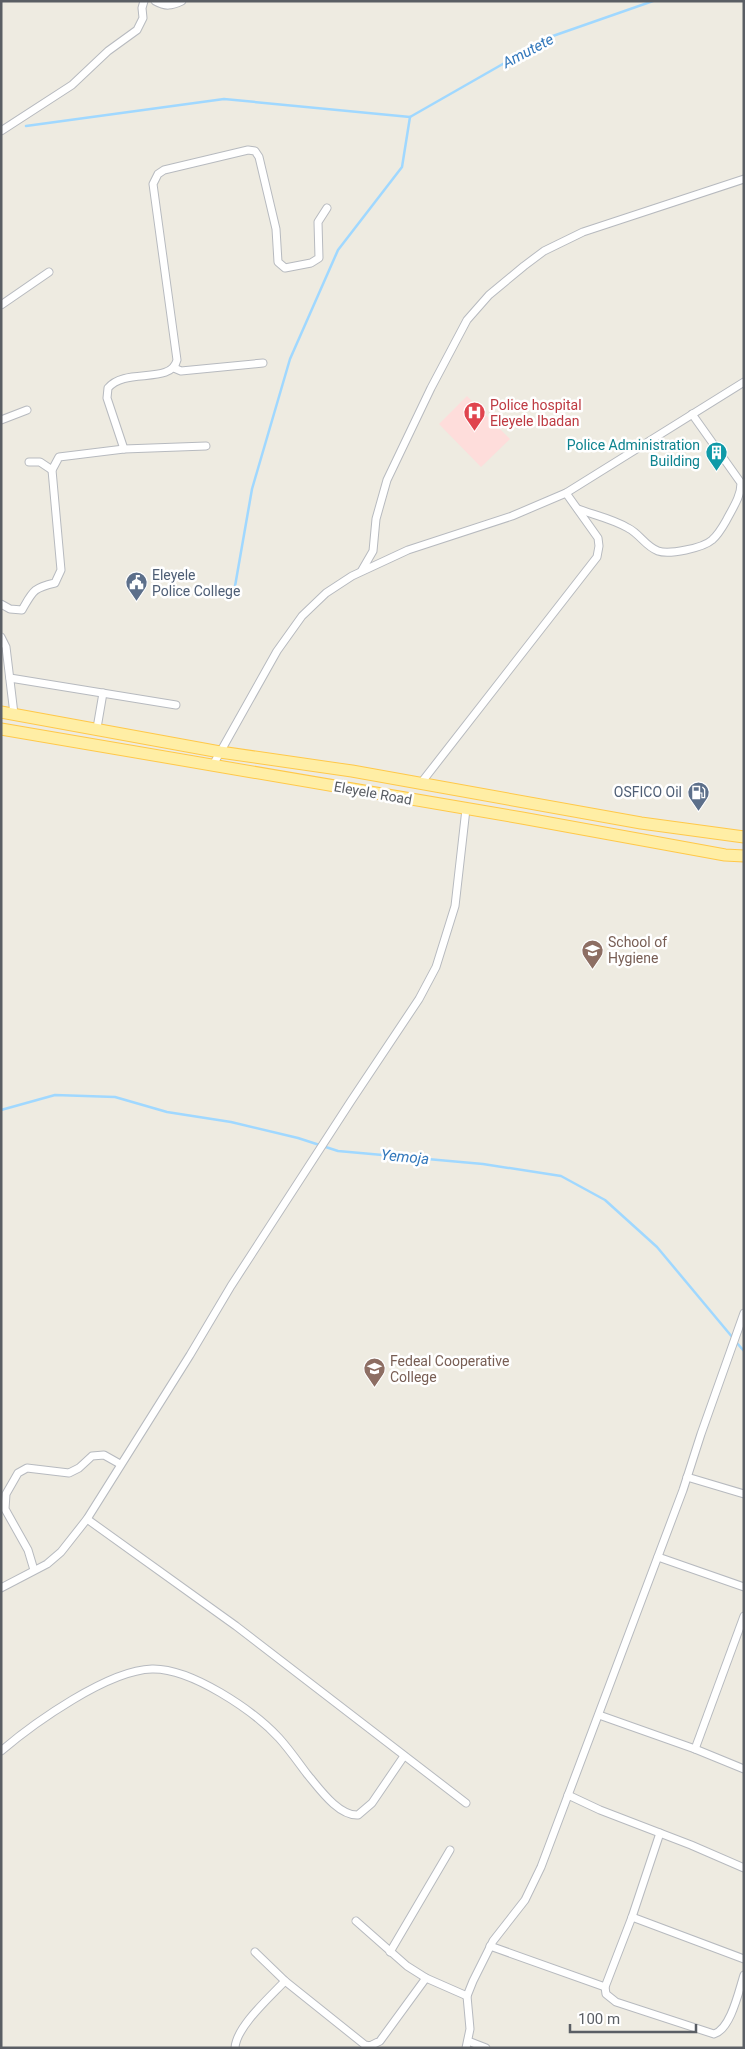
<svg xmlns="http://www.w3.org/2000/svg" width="745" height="2049" font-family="Roboto,sans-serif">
  <rect width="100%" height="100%" fill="#eeebe1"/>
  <!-- medical -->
  <polygon fill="#fedddb" points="467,396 510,439 481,467 439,424"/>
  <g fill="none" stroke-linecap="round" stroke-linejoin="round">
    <!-- stream -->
    <g stroke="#a0d8ff" stroke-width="2.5">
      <polyline points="410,117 550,37 653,1"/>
      <polyline points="26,126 224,99 410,117"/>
      <polyline points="234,592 252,489 290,359 338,250 402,167 410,117"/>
      <polyline points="1,1110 55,1095 115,1097 167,1112 231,1122 298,1138 338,1151 483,1164 561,1176 605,1200 657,1247 733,1338"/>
      <polyline points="736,1342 744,1351"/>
    </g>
    <defs>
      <g id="minor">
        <path d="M155 1C166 7 171 6 182 1"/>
        <polyline points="1,131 72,85 108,51 137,30 143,18 142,8 144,1"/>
        <polyline points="1,305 49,272"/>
        <polyline points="174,368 181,371 263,363"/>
        <polyline points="1,420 27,410"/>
        <path d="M124 449 107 398 108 388C125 367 171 385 177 360L153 184 158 174 164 170 248 150 255 151 259 157 276 229 278 262 285 268 311 263 319 258 318 222 327 208"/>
        <polyline points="29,462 40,462 52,470"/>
        <path d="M578 509C594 515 613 519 628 528 640 534 645 546 658 551 669 555 703 548 712 540 718 535 722 528 726 521 732 509 741 497 741 483L692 414"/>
        <polyline points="362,570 373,551 376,519 387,480 431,388 467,320 489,295 524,266 544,251 583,232 744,179"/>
        <path d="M1 604 10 609 22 610C33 591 33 588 55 583L61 570 52 470 59 457 124 449 206 446"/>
        <polyline points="1,637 6,647 14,714"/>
        <polyline points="10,678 176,705"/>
        <polyline points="97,728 103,693"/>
        <polyline points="213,765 277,651 302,616 326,593 352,576 408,550 512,516 566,493 744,382"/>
        <polyline points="421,783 597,557 599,546 598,538 566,493"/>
        <polyline points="687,1477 744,1494"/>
        <polyline points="87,1519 236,1626 466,1803"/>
        <polyline points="658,1557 744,1587"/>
        <polyline points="34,1570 28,1550 5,1509 6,1494 18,1473 27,1468 69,1473 79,1468 92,1456 104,1455 120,1464"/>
        <polyline points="1,1588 47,1564 61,1552 87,1519 190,1355 231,1286 351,1101 419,999 436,967 455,906 466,809"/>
        <polyline points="599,1715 695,1749 744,1769"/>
        <polyline points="695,1749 744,1616"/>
        <path d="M1 1751C34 1723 108 1670 152 1669 191 1668 253 1710 279 1738 289 1749 298 1762 307 1774 319 1788 338 1816 358 1815L372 1803 404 1756"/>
        <polyline points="568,1795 600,1810 691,1845 744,1868"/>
        <path d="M660 1833 632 1917 605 1987 606 1994 616 2002 714 2034C731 2029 739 1990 744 1975"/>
        <polyline points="632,1917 744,1959"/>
        <polyline points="356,1921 407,1966 426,1978 467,1996"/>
        <polyline points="490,1946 605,1987"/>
        <polyline points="255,1952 285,1981 365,2045 370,2046 380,2041 426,1978"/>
        <polyline points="390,1952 450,1850"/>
        <polyline points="468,2041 486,2048"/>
        <path d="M235 2048C236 2027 270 1997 285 1981"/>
        <polyline points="466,2048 470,2029 467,1996 473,1981 493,1941 525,1900 541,1867 683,1490 701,1434 744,1313"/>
      </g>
      <g id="primary">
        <polyline points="1,712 220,752 352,771 641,823 744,837"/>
        <polyline points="1,729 522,818 725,855 744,856"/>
      </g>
    </defs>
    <!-- minor casing -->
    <use href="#minor" stroke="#b7babf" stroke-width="9"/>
    <!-- primary casing -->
    <use href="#primary" stroke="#ffc849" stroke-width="13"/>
    <!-- minor -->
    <use href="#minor" stroke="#fff" stroke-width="7"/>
    <!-- primary -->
    <use href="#primary" stroke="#ffeea5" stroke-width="11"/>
  </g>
  <!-- icons -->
  <defs>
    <symbol id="hospital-pin" viewBox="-11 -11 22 30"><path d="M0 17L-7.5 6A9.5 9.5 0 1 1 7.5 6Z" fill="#e0444e" stroke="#fff"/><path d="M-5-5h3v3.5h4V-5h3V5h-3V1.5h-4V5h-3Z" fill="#fff"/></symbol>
    <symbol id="building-pin" viewBox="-11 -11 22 30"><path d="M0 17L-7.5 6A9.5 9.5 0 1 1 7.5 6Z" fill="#0f9aa8" stroke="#fff"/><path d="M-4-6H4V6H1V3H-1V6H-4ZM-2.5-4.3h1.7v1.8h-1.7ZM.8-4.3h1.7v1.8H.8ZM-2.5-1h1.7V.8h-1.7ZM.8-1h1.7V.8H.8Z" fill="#fff"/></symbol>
    <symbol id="civic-pin" viewBox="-11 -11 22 30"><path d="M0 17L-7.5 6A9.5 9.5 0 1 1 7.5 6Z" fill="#5c6f8a" stroke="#fff"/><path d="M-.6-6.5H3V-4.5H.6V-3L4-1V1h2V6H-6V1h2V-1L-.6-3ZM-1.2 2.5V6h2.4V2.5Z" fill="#fff"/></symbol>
    <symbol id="fuel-pin" viewBox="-11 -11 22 30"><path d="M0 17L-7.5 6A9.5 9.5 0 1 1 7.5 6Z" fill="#5c6f8a" stroke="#fff"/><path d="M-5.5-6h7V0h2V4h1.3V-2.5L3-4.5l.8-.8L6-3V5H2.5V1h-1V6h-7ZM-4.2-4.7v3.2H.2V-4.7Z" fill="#fff"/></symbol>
    <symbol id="university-pin" viewBox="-11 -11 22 30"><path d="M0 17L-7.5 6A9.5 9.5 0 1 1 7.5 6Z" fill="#8d6e63" stroke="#fff"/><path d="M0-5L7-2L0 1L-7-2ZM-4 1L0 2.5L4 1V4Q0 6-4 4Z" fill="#fff"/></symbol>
  </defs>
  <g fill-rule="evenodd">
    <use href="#hospital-pin" x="462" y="400" width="25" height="34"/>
    <use href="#building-pin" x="704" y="440" width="25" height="34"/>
    <use href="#civic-pin" x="124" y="570" width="25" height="34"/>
    <use href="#fuel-pin" x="686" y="780" width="25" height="34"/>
    <use href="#university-pin" x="580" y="938" width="25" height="34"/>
    <use href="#university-pin" x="362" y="1356" width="25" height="34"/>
  </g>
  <g text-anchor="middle" stroke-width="5" stroke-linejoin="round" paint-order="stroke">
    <!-- health labels -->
    <g font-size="14" fill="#be3a42" stroke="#fff" text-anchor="start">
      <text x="490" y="410">Police hospital<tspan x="490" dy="16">Eleyele Ibadan</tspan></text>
    </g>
    <!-- culture labels -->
    <g font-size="14" fill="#0d838f" stroke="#fff" text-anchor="end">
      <text x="700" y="450">Police Administration<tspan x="700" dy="16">Building</tspan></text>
    </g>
    <!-- service labels -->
    <g font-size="14" fill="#4e5e75" stroke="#fff" text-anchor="start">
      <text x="152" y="580">Eleyele<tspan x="152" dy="16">Police College</tspan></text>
      <text x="682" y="797" text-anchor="end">OSFICO Oil</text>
    </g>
    <!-- street labels -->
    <g font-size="14" fill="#5a5e64" stroke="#fff">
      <text transform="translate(373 793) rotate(10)" y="5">Eleyele Road</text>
    </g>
    <!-- education labels -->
    <g font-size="14" fill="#785e54" stroke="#fff" text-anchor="start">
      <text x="608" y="947">School of<tspan x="608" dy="16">Hygiene</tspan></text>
      <text x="390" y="1366">Fedeal Cooperative<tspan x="390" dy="16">College</tspan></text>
    </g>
    <!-- water labels -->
    <g font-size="15" font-style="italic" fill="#3378bb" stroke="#fff">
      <text transform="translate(528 51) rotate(-28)" y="5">Amutete</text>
      <text transform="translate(405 1157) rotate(5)" y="5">Yemoja</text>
    </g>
  </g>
  <!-- border -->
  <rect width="745" height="2049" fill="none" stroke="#5a5e64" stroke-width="5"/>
  <!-- scale -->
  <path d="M570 2024v8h126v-8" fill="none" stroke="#5a5e64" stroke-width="2.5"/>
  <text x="578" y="2024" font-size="15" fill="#5a5e64" stroke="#ffffff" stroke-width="4" paint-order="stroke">100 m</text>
</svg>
